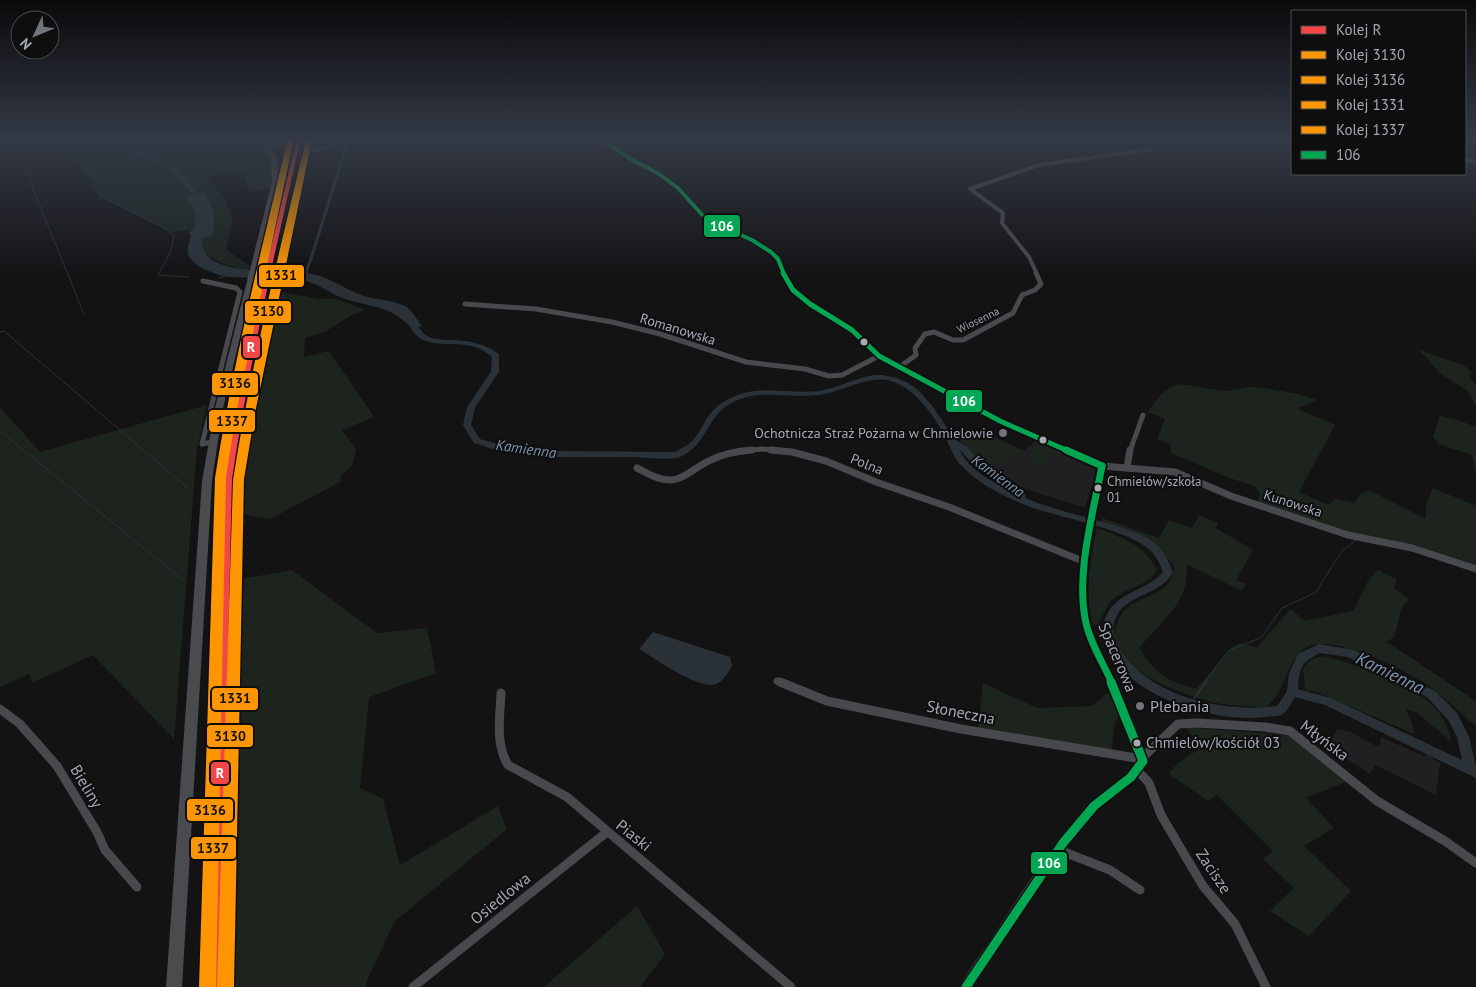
<svg xmlns="http://www.w3.org/2000/svg" width="1476" height="987" font-family="'PT Sans',sans-serif">
  <rect width="100%" height="100%" fill="#131314"/>
  <!-- built -->
  <g fill="#202022">
    <polygon points="1035,441 1093,465 1097,470 1085,508 1023,488 991,467 1024,451"/>
    <polygon points="1337,729 1351,732 1376,746 1380,746 1381,737 1426,757 1427,753 1433,756 1433,759 1440,763 1436,795 1375,765 1370,774 1328,747"/>
  </g>
  <!-- green -->
  <g fill="#1d241e">
    <path d="M46 138H144L146 145 150 147 178 153 263 144 268 145 273 156 274 187 250 192 241 171 207 177C217 190 232 204 232 221 232 230 228 240 226 249L250 266 248 271 221 263 204 253 201 245 203 238 211 236C219 214 214 210 200 193L194 194 205 208 203 230 170 232 100 196 95 183 86 172 75 154 59 142Z"/>
    <polygon points="277,291 320,299 337,299 366,310 352,315 326,331 305,338 304,357 329,351 374,417 342,430 356,449 352,466 341,475 340,482 270,519 242,514 246,431"/>
    <polygon points="1417,349 1465,366 1472,373 1469,377 1476,385 1476,406 1467,390 1441,374 1427,358"/>
    <path d="M1180 384 1226 391 1253 387 1265 388 1298 394 1317 400 1298 408 1302 411 1335 425 1299 492 1329 505 1335 499 1355 503 1359 495 1369 490 1426 519V504L1433 488 1476 506V566L1359 535 1258 501 1260 494 1255 486 1229 478 1171 453V445L1157 439 1165 419 1148 412C1156 399 1165 388 1180 384Z"/>
    <polygon points="207,405 197,449 174,739 93,655 32,683 29,674 0,687 0,407 40,452"/>
    <polygon points="1440,416 1458,420 1476,427 1476,474 1472,455 1438,444 1433,436"/>
    <polygon points="973,431 978,436 986,433 1024,451 991,467 978,458 958,439"/>
    <polygon points="1039,444 1054,450 1041,466 1026,459"/>
    <path d="M1199 515 1218 523 1216 528 1253 550 1236 580 1246 584 1242 591 1186 564C1192 600 1161 622 1139 648 1157 675 1165 680 1196 689L1232 647 1241 643 1257 648 1290 609 1305 621 1353 611 1368 581 1378 570 1397 579 1394 588 1409 599 1401 610 1395 636 1387 642 1476 701V726C1459 712 1442 694 1423 682 1400 668 1326 629 1302 650 1285 666 1285 693 1266 707 1249 706 1232 706 1216 703 1183 695 1089 664 1121 615 1136 592 1173 600 1174 566 1150 537 1136 534 1102 522V518L1159 538 1169 520 1192 528Z"/>
    <path d="M1097 528C1122 538 1144 544 1157 570 1148 587 1122 588 1109 603 1105 609 1102 618 1098 624L1093 626C1084 592 1090 562 1097 528Z"/>
    <polygon points="292,570 377,633 427,628 436,673 369,697 360,788 383,799 400,865 498,806 507,829 395,921 368,978 366,987 230,987 229,581"/>
    <path d="M1322 656C1353 662 1417 686 1437 710 1444 719 1449 730 1452 742L1417 713 1406 709 1413 726 1414 734 1317 692 1305 690 1303 668 1311 660Z"/>
    <polygon points="983,683 1037,708 1092,706 1110,691 1120,714 1115,722 1111,751 978,728"/>
    <polygon points="1186,727 1292,736 1348,781 1306,798 1334,828 1304,846 1351,891 1309,936 1270,911 1294,888 1263,859 1273,851 1217,795 1208,801 1169,774 1177,764 1200,748"/>
    <polygon points="637,906 665,954 640,987 544,987"/>
  </g>
  <!-- water -->
  <g fill="#2a3238">
    <path d="M200 193H205C214 208 217 219 212 236L203 238C194 279 288 269 311 274 330 277 346 290 364 296 377 300 392 300 405 306 412 310 417 320 422 326L413 329C386 302 371 309 340 297 327 291 317 284 304 280L228 277C217 275 192 267 188 254 187 247 190 240 191 234L188 233 194 229 196 212 186 199H184Z"/>
    <path d="M653 632 730 657 732 666C729 671 725 678 720 682 704 695 655 658 639 649Z"/>
  </g>
  <g fill="none" stroke-linecap="round" stroke-linejoin="round">
    <!-- stream-far1 -->
    <g stroke="#2a3238" stroke-width="1">
      <polyline points="46,138 56,141 72,152 85,169 100,196 160,225 174,235 171,251 158,275 189,277"/>
      <polyline points="14,142 84,314"/>
      <polyline points="0,143 19,138"/>
      <polyline points="219,278 225,276"/>
      <polyline points="0,332 4,331 189,489"/>
      <polyline points="0,431 183,580"/>
      <polyline points="1205,683 1228,651 1262,637 1282,608 1315,593 1342,551 1356,540"/>
    </g>
    <!-- stream -->
    <polyline stroke="#2a3238" stroke-width="2" points="1191,703 1206,682"/>
    <!-- canal-far1 -->
    <g stroke="#2a3238" stroke-width="3">
      <polyline points="310,262 349,138"/>
      <polyline points="305,274 309,264"/>
    </g>
    <!-- canal -->
    <polyline stroke="#2a3238" stroke-width="4.5" points="303,276 306,273"/>
    <!-- river -->
    <g fill="#2a3238" fill-rule="evenodd">
      <polygon points="123,138 128,138 125,143 128,147 169,163 186,179 203,201 203,203 199,203 182,181 165,165 124,149 121,143"/>
      <path d="M409 318C419 322 419 334 432 338 439 340 447 340 455 340 472 341 485 344 499 354V372L475 407 471 425 480 439 507 447 551 451 675 452C682 448 689 445 694 439 704 427 707 412 722 403 756 381 783 395 819 391 838 388 855 378 874 375H882L897 378 908 383 918 390 934 408 954 439 966 446 980 461 1003 475 1025 494 1026 496 1025 498C1054 510 1084 516 1113 525 1129 530 1146 535 1158 546 1165 554 1170 563 1173 573 1158 597 1124 594 1115 620 1111 631 1115 643 1121 652 1153 698 1225 713 1277 706L1287 691 1289 673 1298 654 1319 644 1354 650 1435 691 1457 713 1469 737 1476 766V778L1325 705 1295 697C1292 702 1288 710 1284 713 1280 717 1270 716 1265 717 1225 722 1167 706 1135 681 1125 674 1118 665 1112 655 1105 645 1100 631 1105 619 1116 590 1145 593 1163 572 1160 564 1157 557 1151 551 1127 528 1058 518 1025 505 1001 495 975 482 958 462 953 456 951 448 947 441 936 418 917 389 891 381 870 375 850 388 829 393 794 402 761 385 728 405 706 419 706 446 680 457 672 460 646 458 636 457 594 457 551 459 509 453 497 451 485 446 474 443L463 425 467 407 491 372 492 357C487 353 482 349 475 347 456 341 434 349 417 336 412 332 410 325 406 320ZM959 449 974 465 997 479 1011 491C991 481 969 470 959 449ZM1320 653 1348 657 1427 697 1449 721 1457 737 1462 760 1331 698 1298 689C1300 667 1300 663 1320 653Z"/>
    </g>
    <!-- minor-far3 -->
    <g stroke="#48494c" stroke-width="4">
      <polyline points="22,139 24,138"/>
      <polyline points="268,145 289,143 286,156 288,156 332,146 345,138"/>
      <polyline points="1465,160 1476,162"/>
      <polyline points="1037,274 1029,257 1002,223 1003,213 970,189 1039,165 1153,149 1156,148 1157,141 1161,138"/>
    </g>
    <!-- minor-far2 -->
    <g stroke="#48494c" stroke-width="5">
      <polyline points="203,281 236,288 240,292 202,444 212,442"/>
      <polyline points="465,304 536,309 612,322 660,334 746,362 805,369 829,376 842,375 879,356"/>
      <polyline points="898,368 916,355 915,348 925,334 934,332 953,340 963,340 1013,313 1022,295 1035,290 1041,284 1036,273"/>
      <polyline points="739,451 762,449 783,451"/>
      <polyline points="1130,451 1143,415"/>
    </g>
    <!-- minor-far1 -->
    <g stroke="#48494c" stroke-width="7">
      <polyline points="771,450 792,452 826,461 876,482 949,507 1085,562"/>
      <polyline points="1102,466 1175,472 1231,496 1348,535 1412,548 1476,569"/>
      <polyline points="1127,467 1130,450"/>
      <path d="M637 468C647 473 658 480 670 480 684 480 698 465 711 460 725 453 737 451 752 450"/>
      <polyline points="777,681 783,683"/>
    </g>
    <!-- minor -->
    <g stroke="#48494c" stroke-width="9">
      <polyline points="780,682 827,701 961,729 1136,758 1142,758 1178,724 1197,723 1265,727 1290,731 1377,801 1445,841 1476,863"/>
      <path d="M501 693C500 717 495 743 508 765L567 797 791 987"/>
      <polyline points="0,709 20,724 57,766 97,832 105,850 137,887"/>
      <polyline points="1138,771 1149,783 1161,815 1203,886 1235,924 1266,987"/>
      <polyline points="1059,850 1110,870 1140,890"/>
      <polyline points="413,987 607,832"/>
    </g>
    <!-- tertiary -->
    <path fill="#48494c" fill-rule="evenodd" d="M597 138H602L631 157 661 173 680 187 708 218 754 239 773 251 781 259 790 282 795 289 812 303 854 329 881 355 1002 419 1098 460 1106 466 1089 562 1087 599 1091 627 1135 725 1148 761C1139 781 1120 789 1105 803 1096 811 1088 820 1081 829 1041 878 1010 934 973 987H960C966 972 982 953 991 939 1021 894 1050 846 1087 806 1102 789 1126 780 1138 760L1125 725 1083 627 1079 599 1081 562 1098 467 998 423 877 357 850 331 808 305 791 291 784 282 776 260 769 253 750 241 704 220 676 189 657 175 627 159Z"/>
    <!-- primary -->
    <polygon fill="#4a4b4e" fill-rule="evenodd" points="261,138 267,138 277,160 278,182 223,408 212,481 182,987 166,987 202,481 215,408 272,182 271,160"/>
    <defs>
      <polyline id="bus-1-far3" points="599,138 629,158 659,174 678,188 706,219 752,240 771,252 778,259 784,274"/>
      <polyline id="bus-1-far2" points="783,273 793,290 810,304 852,330 879,356 1000,421 1068,451"/>
      <g id="bus-1-far1">
        <polyline points="1066,450 1102,466"/>
        <path d="M1102 466C1093 514 1074 579 1087 627 1092 646 1104 665 1112 683"/>
      </g>
      <polyline id="bus-1" points="966,987 1063,843 1094,806 1131,777 1143,761 1111,682"/>
    </defs>
    <!-- bus-1-far3 casing -->
    <use href="#bus-1-far3" stroke="#0e0e0f" stroke-width="6"/>
    <!-- bus-1-far2 casing -->
    <use href="#bus-1-far2" stroke="#0e0e0f" stroke-width="8"/>
    <!-- bus-1-far1 casing -->
    <use href="#bus-1-far1" stroke="#0e0e0f" stroke-width="11"/>
    <!-- bus-1 casing -->
    <use href="#bus-1" stroke="#0e0e0f" stroke-width="12"/>
    <!-- bus-1-far3 -->
    <use href="#bus-1-far3" stroke="#00a651" stroke-width="4"/>
    <!-- bus-1-far2 -->
    <use href="#bus-1-far2" stroke="#00a651" stroke-width="5"/>
    <!-- bus-1-far1 -->
    <use href="#bus-1-far1" stroke="#00a651" stroke-width="7"/>
    <!-- bus-1 -->
    <use href="#bus-1" stroke="#00a651" stroke-width="9"/>
    <defs>
      <path id="rail-1" d="M297 138H301C275 251 249 364 232 479L220 987H208L224 479C242 364 270 251 297 138Z"/>
      <path id="rail-2" d="M308 139 310 140C284 253 258 365 241 480L229 987H217L233 480C251 365 279 253 306 140Z"/>
      <path id="rail-3" d="M288 138H292C266 251 240 363 223 478L211 987H199L215 478C233 363 261 251 288 138Z"/>
      <polygon id="rail-4" points="310,139 312,140 255,413 244,479 234,987 222,987 236,479 249,413 308,140"/>
      <polygon id="rail-5" points="290,138 294,138 237,409 226,477 216,987 204,987 218,477 231,409"/>
    </defs>
    <!-- rail-1 casing -->
    <use href="#rail-1" stroke="#0e0e0f" stroke-width="3"/>
    <!-- rail-2 casing -->
    <use href="#rail-2" stroke="#0e0e0f" stroke-width="3"/>
    <!-- rail-3 casing -->
    <use href="#rail-3" stroke="#0e0e0f" stroke-width="3"/>
    <!-- rail-4 casing -->
    <use href="#rail-4" stroke="#0e0e0f" stroke-width="3"/>
    <!-- rail-5 casing -->
    <use href="#rail-5" stroke="#0e0e0f" stroke-width="3"/>
    <!-- rail-1 -->
    <use href="#rail-1" fill="#f34646" fill-rule="evenodd"/>
    <!-- rail-2 -->
    <use href="#rail-2" fill="#ff9500" fill-rule="evenodd"/>
    <!-- rail-3 -->
    <use href="#rail-3" fill="#ff9500" fill-rule="evenodd"/>
    <!-- rail-4 -->
    <use href="#rail-4" fill="#ff9500" fill-rule="evenodd"/>
    <!-- rail-5 -->
    <use href="#rail-5" fill="#ff9500" fill-rule="evenodd"/>
  </g>
  <!-- sky -->
  <linearGradient id="sky" x2="0" y2="1"><stop stop-color="#0a0a0b"/><stop offset="0.5" stop-color="#333945"/><stop offset="1" stop-color="#333945" stop-opacity="0"/></linearGradient>
  <rect width="1476" height="276" fill="url(#sky)"/>
  <!-- markers -->
  <g fill="#a5a9b4" stroke="#0e0e0f" stroke-width="2">
    <circle cx="864" cy="342" r="4.5"/>
    <circle cx="1043" cy="440" r="4.5"/>
    <circle cx="1098" cy="488" r="4.5"/>
    <circle cx="1137" cy="743" r="4.5"/>
  </g>
  <g fill="#72747c" stroke="#0e0e0f" stroke-width="2">
    <circle cx="1003" cy="433" r="5"/>
    <circle cx="1140" cy="706" r="5"/>
  </g>
  <g text-anchor="middle" stroke-width="4" stroke-linejoin="round" paint-order="stroke">
    <!-- far-street labels -->
    <g font-size="11" fill="#a5a9b4" stroke="#0e0e0f">
      <text transform="translate(978 320) rotate(-26)" y="4">Wiosenna</text>
    </g>
    <!-- bus labels -->
    <g font-size="13" fill="#a5a9b4" stroke="#0e0e0f" text-anchor="start">
      <text x="1107" y="486">Chmielów/szkoła<tspan x="1107" dy="16">01</tspan></text>
    </g>
    <!-- street labels -->
    <g font-size="14" fill="#a5a9b4" stroke="#0e0e0f">
      <text transform="translate(678 329) rotate(17)" y="5">Romanowska</text>
      <text transform="translate(867 464) rotate(22)" y="5">Polna</text>
      <text transform="translate(1293 503) rotate(18)" y="5">Kunowska</text>
    </g>
    <!-- poi labels -->
    <g font-size="14" fill="#a5a9b4" stroke="#0e0e0f" text-anchor="end">
      <text x="993" y="438">Ochotnicza Straż Pożarna w Chmielowie</text>
    </g>
    <!-- water labels -->
    <g font-size="15" font-style="italic" fill="#7c96ae" stroke="#0e0e0f">
      <text transform="translate(526 449) rotate(8)" y="5">Kamienna</text>
      <text transform="translate(998 476) rotate(36)" y="5">Kamienna</text>
    </g>
    <!-- near-bus labels -->
    <g font-size="15" fill="#a5a9b4" stroke="#0e0e0f" text-anchor="start">
      <text x="1146" y="748">Chmielów/kościół 03</text>
    </g>
    <!-- near-street labels -->
    <g font-size="16" fill="#a5a9b4" stroke="#0e0e0f">
      <text transform="translate(1118 657) rotate(67)" y="6">Spacerowa</text>
      <text transform="translate(961 712) rotate(11)" y="6">Słoneczna</text>
      <text transform="translate(1325 740) rotate(37)" y="6">Młyńska</text>
      <text transform="translate(87 786) rotate(59)" y="6">Bieliny</text>
      <text transform="translate(634 835) rotate(39)" y="6">Piaski</text>
      <text transform="translate(1214 871) rotate(56)" y="6">Zacisze</text>
      <text transform="translate(500 898) rotate(-39)" y="6">Osiedlowa</text>
    </g>
    <!-- near-poi labels -->
    <g font-size="16" fill="#a5a9b4" stroke="#0e0e0f" text-anchor="start">
      <text x="1150" y="712">Plebania</text>
    </g>
    <!-- near-water labels -->
    <g font-size="18" font-style="italic" fill="#7c96ae" stroke="#0e0e0f">
      <text transform="translate(1390 673) rotate(26)" y="6">Kamienna</text>
    </g>
  </g>
  <g stroke="#0e0e0f" stroke-width="2">
    <rect x="703" y="214" width="38" height="24" rx="5" fill="#00a651"/>
    <rect x="258" y="264" width="47" height="24" rx="5" fill="#ff9500"/>
    <rect x="244" y="300" width="48" height="24" rx="5" fill="#ff9500"/>
    <rect x="242" y="335" width="19" height="24" rx="5" fill="#f34646"/>
    <rect x="211" y="372" width="48" height="24" rx="5" fill="#ff9500"/>
    <rect x="945" y="389" width="38" height="24" rx="5" fill="#00a651"/>
    <rect x="208" y="409" width="48" height="24" rx="5" fill="#ff9500"/>
    <rect x="211" y="687" width="48" height="24" rx="5" fill="#ff9500"/>
    <rect x="206" y="724" width="48" height="24" rx="5" fill="#ff9500"/>
    <rect x="210" y="761" width="20" height="24" rx="5" fill="#f34646"/>
    <rect x="186" y="798" width="48" height="24" rx="5" fill="#ff9500"/>
    <rect x="190" y="836" width="47" height="24" rx="5" fill="#ff9500"/>
    <rect x="1030" y="851" width="38" height="24" rx="5" fill="#00a651"/>
  </g>
  <g font-size="14" text-anchor="middle" font-weight="bold" fill="#fff">
    <text x="722" y="231">106</text>
    <text x="251" y="352">R</text>
    <text x="964" y="406">106</text>
    <text x="220" y="778">R</text>
    <text x="1049" y="868">106</text>
  </g>
  <g font-size="14" text-anchor="middle" font-weight="bold" fill="#111">
    <text x="281" y="280">1331</text>
    <text x="268" y="316">3130</text>
    <text x="235" y="388">3136</text>
    <text x="232" y="426">1337</text>
    <text x="235" y="703">1331</text>
    <text x="230" y="741">3130</text>
    <text x="210" y="815">3136</text>
    <text x="213" y="853">1337</text>
  </g>
  <!-- legend -->
  <rect x="1291" y="10" width="175" height="165" fill="#0e0e0f" stroke="#4a4c51"/>
  <rect x="1301" y="26" width="25" height="8" fill="#f34646" stroke="#4a4c51"/>
  <text x="1336" y="35" font-size="15" fill="#a5a9b4">Kolej R</text>
  <rect x="1301" y="51" width="25" height="8" fill="#ff9500" stroke="#4a4c51"/>
  <text x="1336" y="60" font-size="15" fill="#a5a9b4">Kolej 3130</text>
  <rect x="1301" y="76" width="25" height="8" fill="#ff9500" stroke="#4a4c51"/>
  <text x="1336" y="85" font-size="15" fill="#a5a9b4">Kolej 3136</text>
  <rect x="1301" y="101" width="25" height="8" fill="#ff9500" stroke="#4a4c51"/>
  <text x="1336" y="110" font-size="15" fill="#a5a9b4">Kolej 1331</text>
  <rect x="1301" y="126" width="25" height="8" fill="#ff9500" stroke="#4a4c51"/>
  <text x="1336" y="135" font-size="15" fill="#a5a9b4">Kolej 1337</text>
  <rect x="1301" y="151" width="25" height="8" fill="#00a651" stroke="#4a4c51"/>
  <text x="1336" y="160" font-size="15" fill="#a5a9b4">106</text>
  <!-- north arrow -->
  <g transform="translate(35 35) rotate(226)"><circle r="24" fill="#0e0e0f" stroke="#4a4c51"/>
  <path d="M0-4L9 19L0 12L-9 19Z" fill="#72747c"/>
  <text y="-8" font-size="14" font-weight="bold" text-anchor="middle" fill="#a5a9b4">N</text>
  </g>
</svg>
